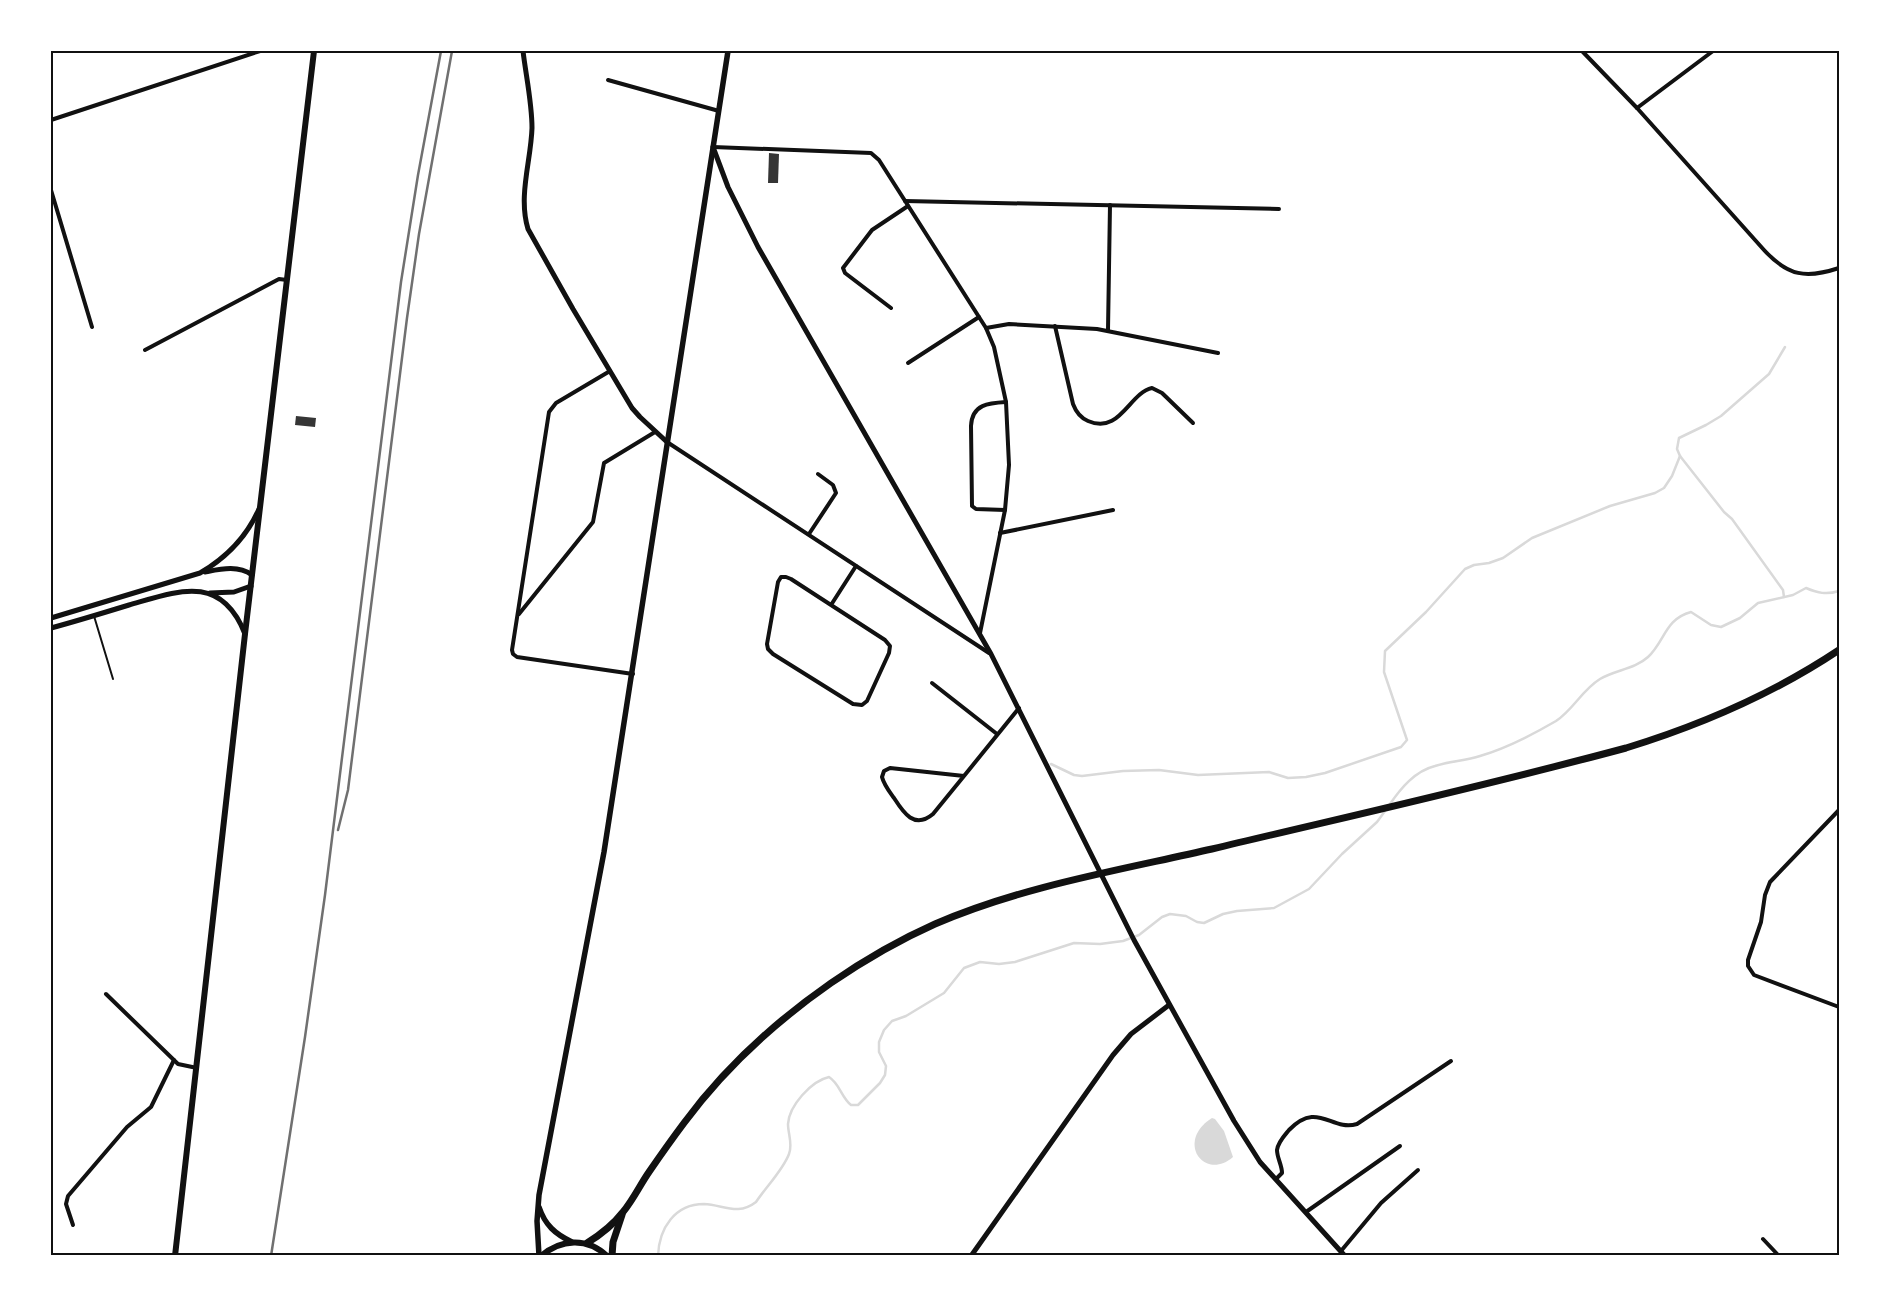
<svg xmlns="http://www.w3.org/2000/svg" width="1890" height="1307" font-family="Jost,sans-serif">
  <rect width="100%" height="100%" fill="#fff"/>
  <!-- water -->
  <path fill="#d9d9d9" d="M1212 1118 1215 1119 1224 1131 1233 1157C1204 1182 1175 1141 1212 1118Z"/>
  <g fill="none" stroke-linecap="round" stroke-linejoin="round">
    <!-- stream -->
    <g stroke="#d9d9d9" stroke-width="2.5">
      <polyline points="1784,597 1783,590 1732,519 1724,512 1680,456 1677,449 1679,438 1706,425 1721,416 1769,374 1785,347"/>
      <polyline points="1051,764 1074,775 1082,776 1123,771 1159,770 1198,775 1269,772 1288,778 1306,777 1325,773 1401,747 1407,740 1384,672 1385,651 1426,612 1465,569 1474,565 1489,563 1503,558 1532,538 1610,506 1655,493 1664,488 1672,476 1680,456"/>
      <path d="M1390 804C1401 788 1415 771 1435 766 1450 761 1465 761 1480 756 1507 748 1532 735 1556 721 1573 710 1582 690 1600 679 1615 670 1635 669 1648 657 1665 641 1665 619 1691 612L1711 625 1721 627 1740 618 1758 603 1793 595 1806 588C1818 593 1826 595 1839 591"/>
      <path d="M658 1256C659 1228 675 1204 704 1204 724 1205 738 1216 756 1202 766 1187 783 1170 789 1154 793 1144 788 1134 788 1124 789 1106 811 1081 829 1077 840 1084 841 1097 851 1105H858L880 1083 885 1075 886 1066 879 1052V1042L884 1030 892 1021 906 1016 944 993 964 968 980 962 999 964 1015 962 1074 943 1100 944 1123 941 1139 935 1162 917 1170 914 1186 916 1197 922 1204 923 1223 914 1237 911 1274 908 1309 889 1342 854 1377 822 1385 811"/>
    </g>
  </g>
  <!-- building -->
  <g fill="#353535">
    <polygon points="769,153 779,154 778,183 768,183"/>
    <polygon points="296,416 316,418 315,427 295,425"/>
  </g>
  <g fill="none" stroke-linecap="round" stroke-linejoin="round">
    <!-- service -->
    <polyline stroke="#111" stroke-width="2" points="94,616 113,679"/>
    <!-- minor -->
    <g stroke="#111" stroke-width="4">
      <path d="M1582 51 1637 108 1764 250C1788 276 1806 279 1839 268"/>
      <polyline points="608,80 719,111"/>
      <polyline points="1637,108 1713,51"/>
      <polyline points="51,120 260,51"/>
      <polyline points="713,147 871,153 879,160 986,328 994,347 1006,402 1009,465 1005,510 980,633"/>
      <polyline points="51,190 92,327"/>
      <polyline points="905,201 1279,209"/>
      <polyline points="891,308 845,273 843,268 872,230 908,206"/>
      <path d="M1055 326 1073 404C1076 412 1081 418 1088 421 1120 435 1129 393 1152 388L1162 393 1193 423"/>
      <polyline points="986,328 1009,324 1097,329 1218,353"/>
      <polyline points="1108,330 1110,205"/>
      <polyline points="145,350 279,279 287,280"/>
      <polyline points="908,363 979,317"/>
      <polyline points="610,371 556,403 549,412 512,650 513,654 517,657 633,674"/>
      <polyline points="667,442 989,653"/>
      <path d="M1005 510 976 509 972 506 971 426C972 404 989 403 1006 402"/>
      <polyline points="1000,533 1113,510"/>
      <polyline points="809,534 836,493 833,485 818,474"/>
      <polyline points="831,605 885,640 890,646 889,653 867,701 862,705 853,704 773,654 768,649 767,644 778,582 781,577 786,577 791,579 831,605 856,566"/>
      <polyline points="519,614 593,522 604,463 655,432"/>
      <polyline points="932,683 997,734"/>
      <path d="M964 776 933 814C914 830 903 812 894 798 889 791 884 785 882 777L884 771 890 768 964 776 1019 708"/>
      <polyline points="1839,810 1770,882 1765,895 1761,922 1748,960 1748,966 1754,975 1839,1007"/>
      <polyline points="106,994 178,1064 197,1068"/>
      <path d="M1276 1179 1282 1173C1282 1165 1277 1158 1277 1150 1278 1142 1284 1136 1289 1130 1318 1100 1331 1132 1357 1124L1451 1061"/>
      <polyline points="1306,1212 1400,1146"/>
      <polyline points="73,1225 66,1204 68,1196 127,1127 151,1107 174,1060"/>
      <polyline points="1763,1239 1779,1256"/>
      <polyline points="1341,1251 1381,1203 1418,1170"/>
    </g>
    <!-- tertiary -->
    <g stroke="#111" stroke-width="5">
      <path d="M523 51C526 76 532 103 532 128 531 161 518 196 528 229L573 309 632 408 640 417 667 442"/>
      <polyline points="713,147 728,187 758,247 991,654 1134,940 1234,1121 1260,1162 1345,1256"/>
      <path d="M205 572C221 569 238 565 252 575"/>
      <polyline points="210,593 234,592 251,586"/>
      <path d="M51 618 200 573C226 558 247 536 259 509"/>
      <path d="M51 628C77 621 103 613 129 605 178 591 221 573 245 634"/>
      <polyline points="971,1256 1113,1055 1131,1034 1169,1005"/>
    </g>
    <!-- secondary -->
    <g stroke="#111" stroke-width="5.5">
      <path d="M539 1207C545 1225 555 1234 572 1242"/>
      <polyline points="539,1256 537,1221 539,1195 604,852 728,51"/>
    </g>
    <!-- primary -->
    <g stroke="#111" stroke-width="6">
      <polyline points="175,1256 245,634 314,51"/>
      <path d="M541 1256C561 1239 587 1237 607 1256"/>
    </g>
    <!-- trunk -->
    <g stroke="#111" stroke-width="7">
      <path d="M587 1243C600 1235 613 1225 623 1212 633 1200 640 1185 649 1172 660 1156 672 1139 684 1123 724 1069 775 1022 831 983 863 961 899 940 935 924 1023 886 1120 870 1212 849 1350 816 1489 785 1626 748 1701 725 1773 694 1839 650"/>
      <polyline points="612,1256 613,1242 622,1215"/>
    </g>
    <!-- rail -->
    <g stroke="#707070" stroke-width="2.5">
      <polyline points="338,830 348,790 407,318 419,234 452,51"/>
      <polyline points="271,1256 305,1037 325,895 401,282 418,175 441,51"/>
    </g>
  </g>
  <!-- border -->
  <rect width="1890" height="1307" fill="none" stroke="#ffffff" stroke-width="105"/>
  <rect x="52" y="52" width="1786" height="1202" fill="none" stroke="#111" stroke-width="2"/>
</svg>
